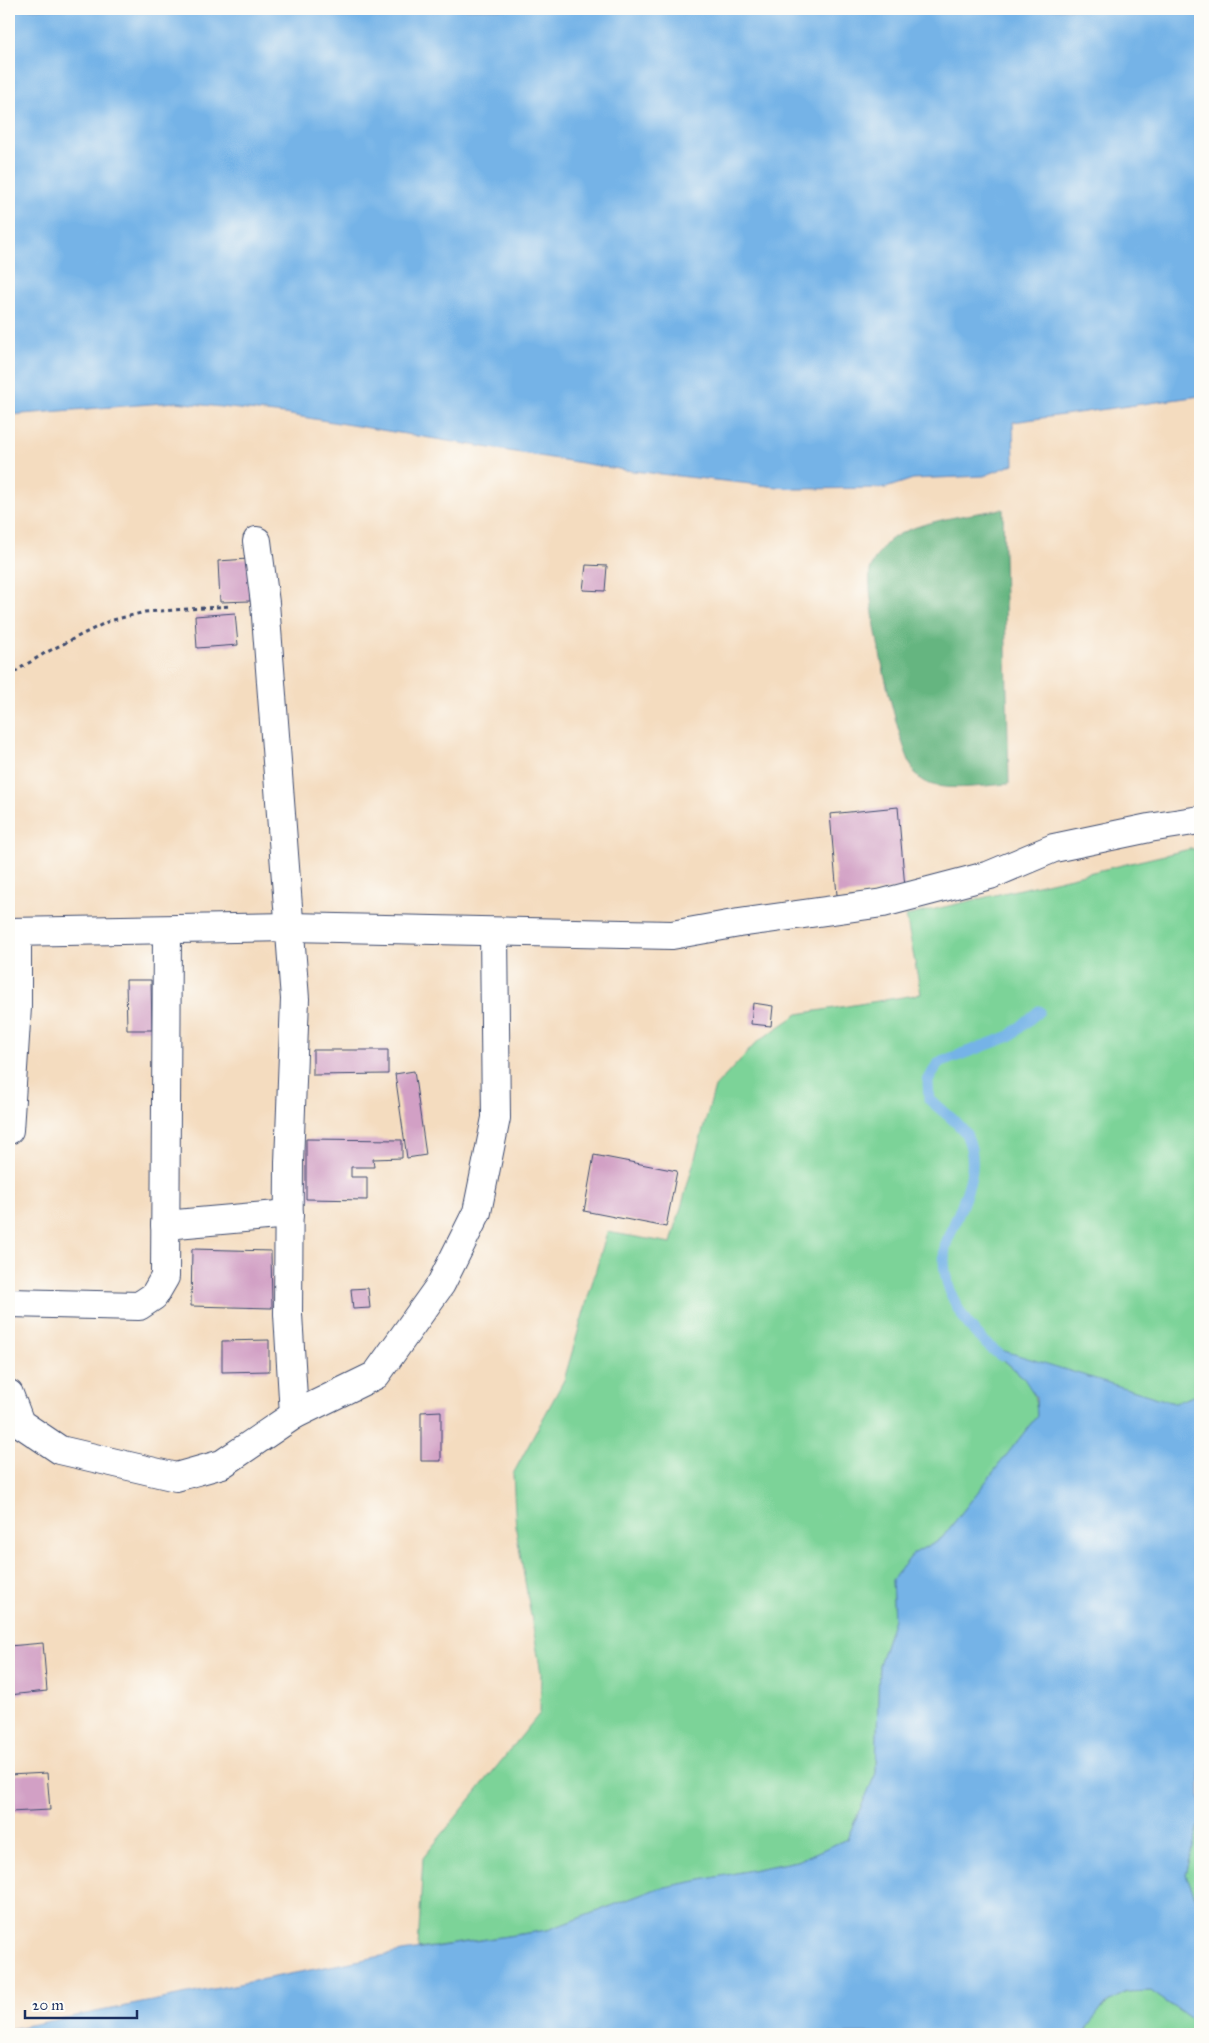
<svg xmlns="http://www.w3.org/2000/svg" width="1209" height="2043" font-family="'IM FELL Great Primer',serif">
  <rect width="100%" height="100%" fill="#fdfcf7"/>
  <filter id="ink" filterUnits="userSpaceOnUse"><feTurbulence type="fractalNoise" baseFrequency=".02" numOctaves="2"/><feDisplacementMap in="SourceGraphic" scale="10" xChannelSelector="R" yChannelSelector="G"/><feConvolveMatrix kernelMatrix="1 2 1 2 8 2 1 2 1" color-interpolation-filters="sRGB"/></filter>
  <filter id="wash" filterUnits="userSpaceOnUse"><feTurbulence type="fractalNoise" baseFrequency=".0096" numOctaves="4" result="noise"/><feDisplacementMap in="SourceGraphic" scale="20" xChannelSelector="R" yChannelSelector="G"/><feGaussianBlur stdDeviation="1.12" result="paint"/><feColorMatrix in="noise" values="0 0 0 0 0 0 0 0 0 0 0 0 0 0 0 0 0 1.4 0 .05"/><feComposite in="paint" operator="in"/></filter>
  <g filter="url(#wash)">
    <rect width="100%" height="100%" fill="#f4dcbf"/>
    <!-- green -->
    <g fill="#7cd398" stroke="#4c817b">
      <path d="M1190 849H1200V1394L1174 1403 990 1347C1013 1373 1036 1375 1037 1416L942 1538 913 1554 892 1580 894 1619 879 1665 876 1773 847 1839 797 1861 656 1889 548 1930 418 1949 423 1858 540 1713 541 1673 516 1530 513 1474 564 1380 607 1232 671 1243 715 1087 757 1042 798 1014 921 994 906 916Z"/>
      <polygon points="1200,1821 1200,1909 1186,1874"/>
      <path d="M1151 1991 1200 2026V2034H1086C1086 2019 1111 1998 1124 1993 1132 1990 1143 1992 1151 1991Z"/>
    </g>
    <!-- forest -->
    <path fill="#65b580" stroke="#40726f" d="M1003 509 1009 784C985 785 939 794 920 779 900 764 865 599 870 571 871 564 880 551 885 545 904 522 974 514 1003 509Z"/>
    <!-- water -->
    <g fill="#74b3e7" stroke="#4871a2">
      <polygon points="9,9 1200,9 1200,396 1013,422 1014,464 984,476 913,479 886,488 796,489 624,470 284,414 176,402 9,415"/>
      <polygon points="988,1346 1174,1403 1200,1394 1200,1821 1186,1874 1200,1909 1200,2026 1151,1991 1125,1992 1103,2006 1086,2029 1086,2034 9,2034 9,2029 402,1952 548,1930 656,1889 797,1861 847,1839 876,1773 879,1665 894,1619 892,1580 913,1554 942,1538 1037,1416 1036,1397 1023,1377"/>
    </g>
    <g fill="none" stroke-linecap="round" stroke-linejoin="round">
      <!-- stream -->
      <path stroke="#74b3e7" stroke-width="11" d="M1000 1355C967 1331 939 1290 945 1248 946 1241 951 1233 953 1227 965 1197 981 1168 967 1136 963 1125 938 1108 929 1099L928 1081 938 1063 1010 1036 1039 1011"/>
    </g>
    <g id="blocks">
      <!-- building -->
      <g fill="#d2a0c5">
        <polygon points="248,559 250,601 220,602 218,561"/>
        <polygon points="586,565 607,566 605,591 583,590"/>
        <polygon points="235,613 238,645 197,648 195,616"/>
        <polygon points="898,807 905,888 837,895 830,814"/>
        <polygon points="126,980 151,980 152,1030 127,1030"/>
        <polygon points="753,1003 773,1006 771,1026 751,1024"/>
        <polygon points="313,1050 388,1050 388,1074 313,1075"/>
        <polygon points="414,1071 426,1155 407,1158 395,1074"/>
        <polygon points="306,1139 402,1140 402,1158 373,1159 374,1167 351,1167 351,1177 367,1177 367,1200 306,1199"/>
        <polygon points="594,1155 677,1171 666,1227 584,1211"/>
        <polygon points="192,1249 271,1251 272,1308 191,1306"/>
        <polygon points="368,1288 370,1308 353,1309 351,1289"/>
        <polygon points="269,1340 269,1371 222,1372 222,1341"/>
        <polygon points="441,1411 441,1461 421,1461 421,1412"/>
        <polygon points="43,1643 47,1691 9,1695 9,1646"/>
        <polygon points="47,1773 50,1810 9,1812 9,1775"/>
      </g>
    </g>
  </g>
  <g filter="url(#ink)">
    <use href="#blocks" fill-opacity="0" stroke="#3c496d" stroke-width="1"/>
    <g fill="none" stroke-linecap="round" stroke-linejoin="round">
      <defs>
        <g id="minor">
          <polyline points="257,541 265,603 295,999 289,1163 288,1314 294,1415"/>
          <polyline points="9,932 290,927 672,935 739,923 883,903 990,875 1054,848 1149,828 1200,820"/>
          <polyline points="9,1130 17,1007 17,932"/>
          <polyline points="165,1225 289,1214"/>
          <polyline points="9,1303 139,1306 154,1296 165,1277 167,930"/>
          <polyline points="9,1394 20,1423 60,1450 176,1477 222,1464 294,1415 376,1375 441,1284 477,1212 496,1118 494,933"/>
        </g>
      </defs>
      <!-- minor casing -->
      <use href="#minor" stroke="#3c496d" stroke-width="30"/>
      <!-- path -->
      <polyline stroke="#3c496d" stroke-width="3" stroke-dasharray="4 4" stroke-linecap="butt" points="9,678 14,672 45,653 109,621 145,612 232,606"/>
      <!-- minor -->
      <use href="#minor" stroke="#fff" stroke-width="28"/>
    </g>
  </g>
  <!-- margin -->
  <rect width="1209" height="2043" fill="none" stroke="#fdfcf7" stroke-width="30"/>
  <!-- scale -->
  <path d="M25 2010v8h112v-8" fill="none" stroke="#1b2f5e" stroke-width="2.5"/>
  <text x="32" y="2010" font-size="15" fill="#1b2f5e" stroke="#fdfcf7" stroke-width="4" paint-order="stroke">20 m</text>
</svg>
